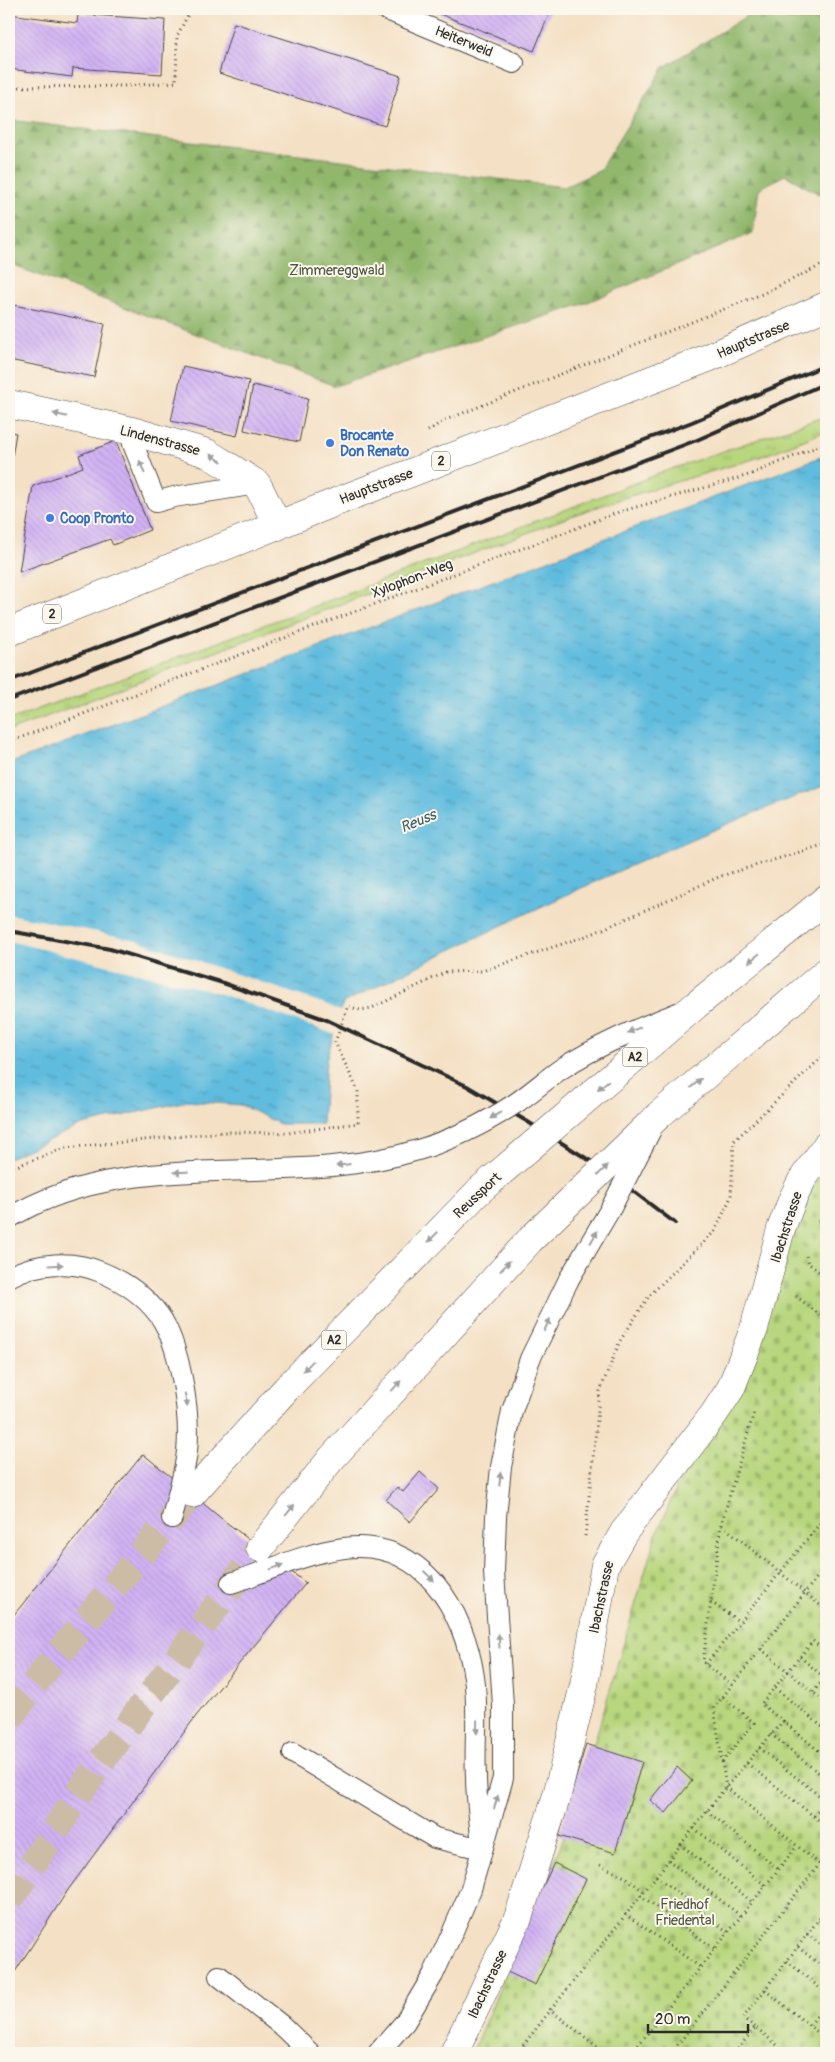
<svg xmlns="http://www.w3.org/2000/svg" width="835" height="2062" font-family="Pangolin,sans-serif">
  <defs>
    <pattern id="grass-tufts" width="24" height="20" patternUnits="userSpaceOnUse" patternTransform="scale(1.25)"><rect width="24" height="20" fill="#b7d67d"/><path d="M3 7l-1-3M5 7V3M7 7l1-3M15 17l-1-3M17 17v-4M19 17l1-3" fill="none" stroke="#9eb86c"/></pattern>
    <pattern id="forest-firs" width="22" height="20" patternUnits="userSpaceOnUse" patternTransform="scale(1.25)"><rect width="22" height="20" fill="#91b76c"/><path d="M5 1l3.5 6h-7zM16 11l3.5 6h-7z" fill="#779559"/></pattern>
    <pattern id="cemetery-stones" width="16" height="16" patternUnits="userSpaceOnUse" patternTransform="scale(1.25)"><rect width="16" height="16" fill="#b7d67d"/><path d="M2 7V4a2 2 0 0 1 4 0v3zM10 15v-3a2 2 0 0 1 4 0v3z" fill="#9eb86c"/></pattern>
    <pattern id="water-ripples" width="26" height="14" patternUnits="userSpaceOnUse" patternTransform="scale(1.25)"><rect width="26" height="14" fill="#60bcde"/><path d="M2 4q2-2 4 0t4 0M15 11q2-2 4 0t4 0" fill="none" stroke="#4f99b4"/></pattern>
    <pattern id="building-back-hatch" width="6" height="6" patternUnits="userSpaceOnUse" patternTransform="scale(1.25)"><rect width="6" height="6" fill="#d1b2f4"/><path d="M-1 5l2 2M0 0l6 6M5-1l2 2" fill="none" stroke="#b499d1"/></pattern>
  </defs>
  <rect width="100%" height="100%" fill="#fbf7ec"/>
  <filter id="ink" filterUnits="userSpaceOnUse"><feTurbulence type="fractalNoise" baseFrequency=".02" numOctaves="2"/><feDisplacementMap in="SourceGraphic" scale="10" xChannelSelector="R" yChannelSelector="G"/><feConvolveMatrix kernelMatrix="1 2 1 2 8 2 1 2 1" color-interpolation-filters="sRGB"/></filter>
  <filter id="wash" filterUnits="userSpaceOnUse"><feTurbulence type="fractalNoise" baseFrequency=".0096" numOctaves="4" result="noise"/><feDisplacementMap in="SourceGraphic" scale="20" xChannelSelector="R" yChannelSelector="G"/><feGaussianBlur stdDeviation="1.12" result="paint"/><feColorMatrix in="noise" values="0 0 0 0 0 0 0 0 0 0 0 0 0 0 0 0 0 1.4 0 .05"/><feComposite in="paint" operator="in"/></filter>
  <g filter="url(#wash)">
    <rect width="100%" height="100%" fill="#f4e0c4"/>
    <!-- grass -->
    <path fill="url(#grass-tufts)" stroke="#718054" d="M826 416V431C798 442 769 455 740 463 684 480 629 495 574 515L9 731V720L344 595 671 469Z"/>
    <!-- forest -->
    <polygon fill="url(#forest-firs)" stroke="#5e714c" points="758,9 826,9 826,198 785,175 759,189 753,233 583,304 335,386 9,264 9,120 564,187 599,171 664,67"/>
    <!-- cemetery -->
    <polygon fill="url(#cemetery-stones)" stroke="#718054" points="826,1169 826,2053 472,2053 571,1821 656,1535 807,1193"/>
    <!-- water -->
    <path fill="url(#water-ripples)" stroke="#467484" d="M826 455V785C661 847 502 924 343 1003L326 1060 322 1124H280L241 1105 187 1101 82 1125 9 1158V764Z"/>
    <!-- pier -->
    <polygon fill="#f4e0c4" points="9,914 136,940 325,1004 343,1012 336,1035 215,992 9,941"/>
    <g id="blocks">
      <!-- building -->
      <g fill="url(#building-back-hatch)">
        <polygon points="427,9 551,9 534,51"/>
        <polygon points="9,14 77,23 78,14 165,20 162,74 73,68 72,77 9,69"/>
        <polygon points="234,23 401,76 385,126 219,73"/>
        <polygon points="9,304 105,324 94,377 9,360"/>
        <polygon points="183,366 249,381 237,436 171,421"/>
        <polygon points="253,385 308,398 299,442 244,430"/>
        <polygon points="9,432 16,433 10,469 9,469"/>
        <polygon points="116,441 150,530 113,545 110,539 19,572 33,486 83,467 79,455"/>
        <polygon points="143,1454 222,1519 306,1583 196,1716 68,1890 9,1981 9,1621"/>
        <polygon points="420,1472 439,1489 410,1522 386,1500 397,1487 403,1492"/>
        <polygon points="586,1744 642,1762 615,1853 559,1836"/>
        <polygon points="677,1767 692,1781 666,1813 650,1800"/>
        <polygon points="554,1863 586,1879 535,1985 503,1970"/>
      </g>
    </g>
  </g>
  <g filter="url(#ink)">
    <use href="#blocks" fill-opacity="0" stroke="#494642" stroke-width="1"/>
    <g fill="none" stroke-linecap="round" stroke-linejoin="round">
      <!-- motorway-tunnel -->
      <g stroke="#ccbca5" stroke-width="28" stroke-dasharray="28 14" stroke-linecap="butt">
        <polyline points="9,1718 45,1670 189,1497"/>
        <polyline points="9,1900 96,1768 260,1548"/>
      </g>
      <defs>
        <g id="service">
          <polyline points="385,9 514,63"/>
          <polyline points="132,431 133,444 156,502 174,497 257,484"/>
          <path d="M9 1277C36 1262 73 1260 101 1272 123 1281 144 1295 159 1315 180 1344 191 1415 187 1451 185 1473 177 1496 172 1518"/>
          <path d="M231 1583C268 1571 305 1553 344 1548 422 1538 464 1609 474 1677 479 1710 474 1743 476 1776 476 1796 479 1816 481 1836"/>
          <polyline points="293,1753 435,1838 482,1849"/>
          <polyline points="219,1976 281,2025 310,2053"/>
          <polyline points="378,2053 405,2022 433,1975 453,1931 471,1889 503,1778 503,1705 494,1572 496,1517 501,1467 512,1411 530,1359 569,1279"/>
        </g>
        <g id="minor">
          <polyline points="9,404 132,431 207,453 257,484 278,526"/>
          <polyline points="454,2053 518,1918 557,1795 584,1685 605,1565 624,1532 714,1414 731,1388 754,1329 781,1229 793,1198 802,1180 826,1146"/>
        </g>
        <polyline id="primary" points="9,632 351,496 708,358 826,306"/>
        <g id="motorway">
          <polyline points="792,927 826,899"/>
          <polyline points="659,1115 826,972"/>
          <polyline points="192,1494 286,1389 480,1190"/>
          <polyline points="260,1548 331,1459 530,1240"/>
        </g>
      </defs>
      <!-- service casing -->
      <use href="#service" stroke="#494642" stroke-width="22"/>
      <!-- minor casing -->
      <use href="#minor" stroke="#494642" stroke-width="29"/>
      <!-- primary casing -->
      <use href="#primary" stroke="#494642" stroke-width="29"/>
      <!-- motorway casing -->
      <use href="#motorway" stroke="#494642" stroke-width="29"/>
      <!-- path -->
      <g stroke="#494642" stroke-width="3" stroke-dasharray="1 4" stroke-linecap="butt">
        <polyline points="9,87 127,86 176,82 177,36 191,9"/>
        <polyline points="428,431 443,421 762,294 826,263"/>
        <polyline points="9,742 619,512 749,475 826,443"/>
        <polyline points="9,1169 65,1148 223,1132 288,1133 358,1123 358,1091 335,1042 348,1006 360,1010 372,1008 446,972 482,971 592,934 721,876 826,844"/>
        <polyline points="819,1221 826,1227"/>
        <polyline points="819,1222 826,1212"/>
        <polyline points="806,1256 808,1263 826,1277"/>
        <polyline points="796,1296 826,1320"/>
        <polyline points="722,1525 826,1610"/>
        <polyline points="585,1536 600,1391 620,1341 649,1296 715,1231 731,1197 734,1141 826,1053"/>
        <polyline points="711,1602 740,1622"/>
        <polyline points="761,1649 826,1703"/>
        <polyline points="800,1657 826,1679"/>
        <polyline points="706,1664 826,1516"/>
        <polyline points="732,1685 703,1662 721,1525 754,1412"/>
        <polyline points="775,1688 826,1730"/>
        <polyline points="813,1692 825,1678"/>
        <polyline points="783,1721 826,1757"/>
        <polyline points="771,1734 826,1779"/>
        <polyline points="759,1748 826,1801"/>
        <polyline points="722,1762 754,1723 723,1697"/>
        <polyline points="747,1763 826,1826"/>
        <polyline points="707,1811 778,1869"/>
        <polyline points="814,1816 826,1801"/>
        <polyline points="694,1828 765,1885"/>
        <polyline points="680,1844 752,1902"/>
        <polyline points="668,1860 741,1916"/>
        <polyline points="819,1864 726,1787 714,1708 826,1566"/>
        <polyline points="600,1865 627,1878 643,1891"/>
        <polyline points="656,1876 728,1932"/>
        <polyline points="640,1895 715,1949"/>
        <polyline points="625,1914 700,1967"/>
        <polyline points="819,1920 826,1926"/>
        <polyline points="807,1934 826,1949"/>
        <polyline points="798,1947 826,1970"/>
        <polyline points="787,1961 826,1993"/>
        <polyline points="765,1990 826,2039"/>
        <polyline points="549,2009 605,2053"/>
        <polyline points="822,2010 826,2013"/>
        <polyline points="810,2025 826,2004"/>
        <polyline points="755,2027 743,2018 826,1910"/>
        <polyline points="522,2047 530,2053"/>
        <polyline points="517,2053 726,1787 783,1721 761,1704 813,1641 826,1652"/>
        <polyline points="632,2053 797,1846"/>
        <polyline points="671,2053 826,1856"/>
        <polyline points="735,2053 755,2027 787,2053"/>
      </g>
      <!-- service -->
      <use href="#service" stroke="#fff" stroke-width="20"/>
      <!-- minor -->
      <use href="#minor" stroke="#fff" stroke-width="28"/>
      <!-- primary -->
      <use href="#primary" stroke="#fff" stroke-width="28"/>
      <!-- motorway -->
      <use href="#motorway" stroke="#fff" stroke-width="28"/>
      <!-- rail -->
      <g stroke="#2b2b2b" stroke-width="4">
        <polyline points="9,681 692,422 826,365"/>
        <polyline points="9,700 697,440 826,383"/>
        <polyline points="9,931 110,949 223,983 327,1020 467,1086 528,1122 605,1170 675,1223"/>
      </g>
      <defs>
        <g id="service-bridge">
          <path d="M9 1218C133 1143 285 1191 418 1150 451 1140 484 1124 513 1105 530 1094 545 1080 561 1069 598 1045 639 1028 680 1012"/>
          <polyline points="569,1279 611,1208 651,1130"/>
        </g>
        <g id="motorway-bridge">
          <polyline points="480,1190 696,1005 792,927"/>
          <polyline points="530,1240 659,1115"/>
        </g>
      </defs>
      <!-- service-bridge casing -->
      <use href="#service-bridge" stroke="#494642" stroke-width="22" stroke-linecap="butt"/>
      <!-- motorway-bridge casing -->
      <use href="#motorway-bridge" stroke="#494642" stroke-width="29" stroke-linecap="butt"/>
      <!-- service-bridge -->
      <use href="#service-bridge" stroke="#fff" stroke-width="20"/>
      <!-- motorway-bridge -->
      <use href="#motorway-bridge" stroke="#fff" stroke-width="28"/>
    </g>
    <!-- one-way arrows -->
    <defs><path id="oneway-solid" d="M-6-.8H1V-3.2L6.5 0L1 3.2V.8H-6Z" transform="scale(1.25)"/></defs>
    <g fill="#a0a0a0">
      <use href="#oneway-solid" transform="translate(60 415) rotate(-167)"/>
      <use href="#oneway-solid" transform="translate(216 458) rotate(-148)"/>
      <use href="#oneway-solid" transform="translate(142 467) rotate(-111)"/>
      <use href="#oneway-solid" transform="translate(754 958) rotate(141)"/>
      <use href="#oneway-solid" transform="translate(634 1030) rotate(157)"/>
      <use href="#oneway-solid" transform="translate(696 1083) rotate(-41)"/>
      <use href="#oneway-solid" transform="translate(603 1085) rotate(140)"/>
      <use href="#oneway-solid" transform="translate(496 1115) rotate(149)"/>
      <use href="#oneway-solid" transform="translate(343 1165) rotate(173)"/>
      <use href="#oneway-solid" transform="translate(603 1170) rotate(-44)"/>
      <use href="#oneway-solid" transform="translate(181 1172) rotate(178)"/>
      <use href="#oneway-solid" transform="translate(433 1237) rotate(135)"/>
      <use href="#oneway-solid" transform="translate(594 1237) rotate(-59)"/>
      <use href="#oneway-solid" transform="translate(56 1265) rotate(-4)"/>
      <use href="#oneway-solid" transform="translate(505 1266) rotate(-47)"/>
      <use href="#oneway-solid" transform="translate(547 1325) rotate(-64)"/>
      <use href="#oneway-solid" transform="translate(308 1366) rotate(134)"/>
      <use href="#oneway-solid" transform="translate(396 1386) rotate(-48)"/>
      <use href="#oneway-solid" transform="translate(186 1400) rotate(80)"/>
      <use href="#oneway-solid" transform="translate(500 1479) rotate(-84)"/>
      <use href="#oneway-solid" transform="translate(290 1510) rotate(-51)"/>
      <use href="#oneway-solid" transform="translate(277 1567) rotate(-19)"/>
      <use href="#oneway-solid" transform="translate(429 1576) rotate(44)"/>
      <use href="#oneway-solid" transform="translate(499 1641) rotate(-94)"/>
      <use href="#oneway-solid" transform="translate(477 1727) rotate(91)"/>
      <use href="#oneway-solid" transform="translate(496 1802) rotate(-73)"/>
    </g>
  </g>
  <!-- markers -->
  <g fill="#3f7fe0" stroke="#fbf7ec" stroke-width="2">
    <circle cx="330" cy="443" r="5"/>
    <circle cx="50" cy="518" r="5"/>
  </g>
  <g text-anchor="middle" stroke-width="4" stroke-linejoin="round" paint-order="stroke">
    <!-- shield labels -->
    <g fill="#fbf7ec" stroke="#696865" stroke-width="1">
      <rect x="432" y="451.5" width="18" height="19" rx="4"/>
      <rect x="43" y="604.5" width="18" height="19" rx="4"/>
      <rect x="622.5" y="1047.5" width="25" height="19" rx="4"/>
      <rect x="321.5" y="1330.5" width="25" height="19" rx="4"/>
    </g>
    <g font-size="12" font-weight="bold" fill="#2b2b2b">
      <text x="441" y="465">2</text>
      <text x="52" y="618">2</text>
      <text x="635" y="1061">A2</text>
      <text x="334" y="1344">A2</text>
    </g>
    <!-- street labels -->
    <g font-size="14" fill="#2b2b2b" stroke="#fbf7ec">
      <text transform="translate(464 41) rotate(22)" y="5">Heiterweid</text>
      <text transform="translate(753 339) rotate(-23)" y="5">Hauptstrasse</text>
      <text transform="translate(160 440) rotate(15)" y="5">Lindenstrasse</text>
      <text transform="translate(376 486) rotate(-21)" y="5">Hauptstrasse</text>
      <text transform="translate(412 578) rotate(-21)" y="5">Xylophon-Weg</text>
      <text transform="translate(477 1195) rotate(-43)" y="5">Reussport</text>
      <text transform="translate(786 1227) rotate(-72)" y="5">Ibachstrasse</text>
      <text transform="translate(601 1597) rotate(-78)" y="5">Ibachstrasse</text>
      <text transform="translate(487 1984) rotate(-65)" y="5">Ibachstrasse</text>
    </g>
    <!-- park labels -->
    <g font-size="14" fill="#4e5640" stroke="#fbf7ec">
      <text x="337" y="275">Zimmereggwald</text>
      <text x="685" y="1909">Friedhof<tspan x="685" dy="16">Friedental</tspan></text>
    </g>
    <!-- shop labels -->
    <g font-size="14" font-weight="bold" fill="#366cbe" stroke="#fbf7ec" text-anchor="start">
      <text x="340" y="440">Brocante<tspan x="340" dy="16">Don Renato</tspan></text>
      <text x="60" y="523">Coop Pronto</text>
    </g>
    <!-- water labels -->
    <g font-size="15" font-style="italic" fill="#3e5e6a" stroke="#fbf7ec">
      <text transform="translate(418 821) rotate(-23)" y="5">Reuss</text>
    </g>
  </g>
  <!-- margin -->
  <rect width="835" height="2062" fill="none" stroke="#fbf7ec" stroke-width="30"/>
  <!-- scale -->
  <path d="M648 2024v8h100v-8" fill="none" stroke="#2b2b2b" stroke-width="2.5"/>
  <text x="655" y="2024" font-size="15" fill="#2b2b2b" stroke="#fbf7ec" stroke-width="4" paint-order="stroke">20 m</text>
</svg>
